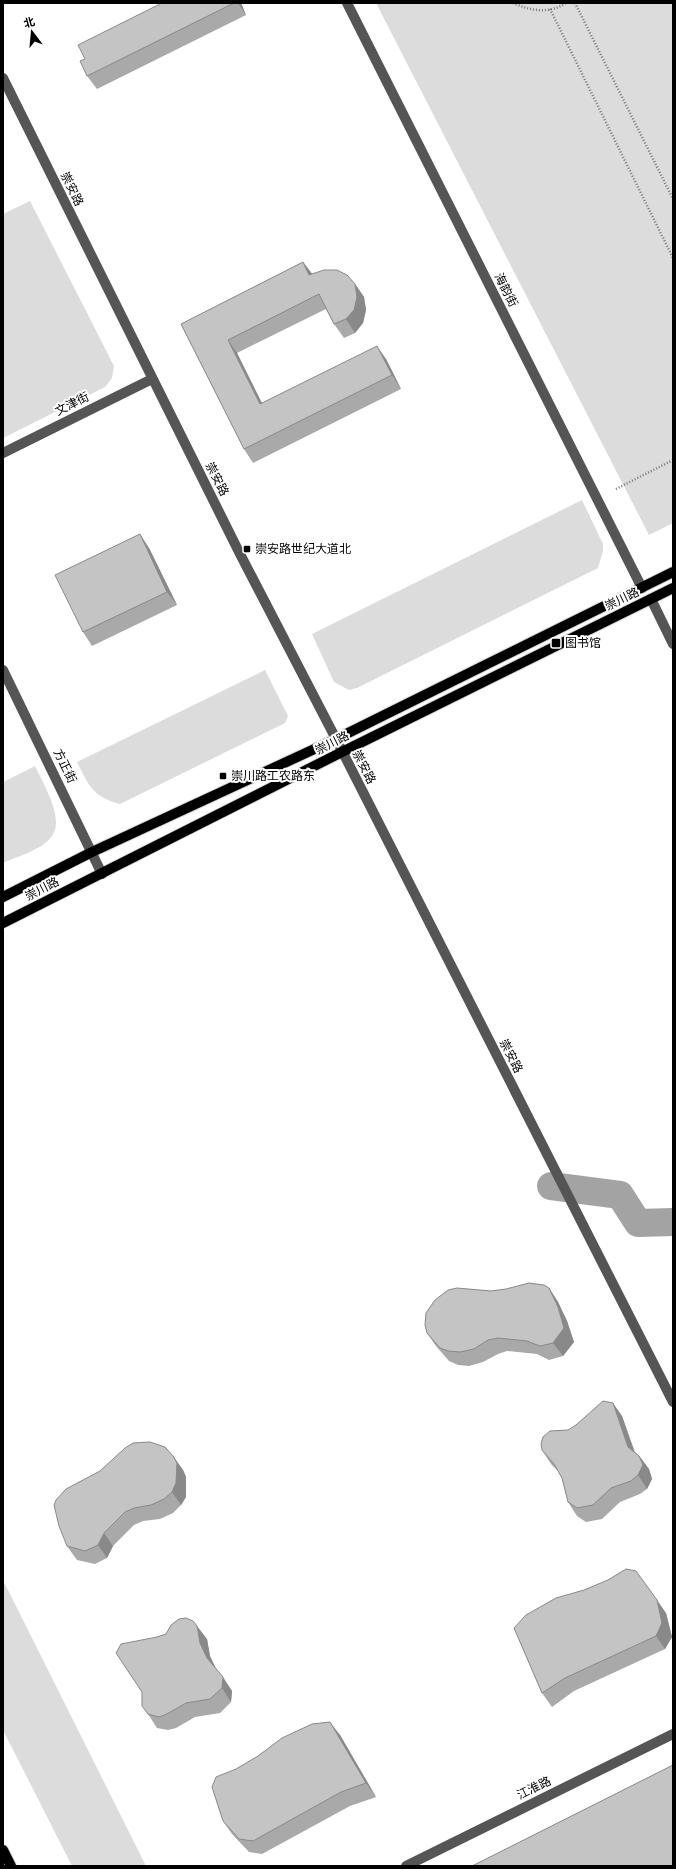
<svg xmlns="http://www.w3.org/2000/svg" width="676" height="1869" font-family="Poppins,'Noto Sans SC',sans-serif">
  <rect width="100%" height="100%" fill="#fff"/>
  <!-- green -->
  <g fill="#dcdcdc">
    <polygon points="376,3 673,3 673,523 649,535"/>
    <polygon points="30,201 114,366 112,378 105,387 3,438 3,214"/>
    <polygon points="582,500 603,544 603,551 598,568 357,688 349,690 334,682 312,634"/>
    <path d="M265 670 288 716 285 723 120 804C93 797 89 786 77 762Z"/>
    <path d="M35 766C43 783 65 819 52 836 42 850 18 856 3 863V782Z"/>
    <polygon points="3,1580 146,1866 72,1866 3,1730"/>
  </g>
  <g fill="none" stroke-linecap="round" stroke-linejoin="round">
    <!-- river -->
    <polyline stroke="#a3a3a3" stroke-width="28" points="551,1186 620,1195 638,1223 673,1222"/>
    <defs>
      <g id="major">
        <polyline points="3,897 92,852 336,739 673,572"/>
        <polyline points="3,923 342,752 673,588"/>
        <polyline points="3,1850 11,1866"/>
      </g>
    </defs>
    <!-- major casing -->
    <use href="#major" stroke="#dbdbdb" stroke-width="12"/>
    <!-- path -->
    <g stroke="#777" stroke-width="2.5" stroke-dasharray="1 2" stroke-linecap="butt">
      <path d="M513 3C531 11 549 14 566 3"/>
      <polyline points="575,3 673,199"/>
      <polyline points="550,9 673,258"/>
      <polyline points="616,489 673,460"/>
    </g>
    <!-- minor -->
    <g stroke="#555" stroke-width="10">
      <polyline points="347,3 642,588"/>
      <polyline points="3,78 239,552 336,739 673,1402"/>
      <polyline points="3,453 152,379"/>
      <polyline points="651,599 673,644"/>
      <polyline points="3,670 102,874"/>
      <polyline points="406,1866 673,1734"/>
    </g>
    <!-- major -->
    <use href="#major" stroke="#000" stroke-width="10"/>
  </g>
  <!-- wall -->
  <g fill="#a9a9a9">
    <polygon points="162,3 241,3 246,15 97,89 87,76 85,59"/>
    <polygon points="303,262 312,274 355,284 364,297 366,310 363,323 355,333 344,338 334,324 326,309 237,353 262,403 386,359 401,389 253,463 244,449 181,324"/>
    <polygon points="149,548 177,605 92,646 83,632"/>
    <polygon points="549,1288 558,1302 567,1321 574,1342 563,1356 549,1360 537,1354 507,1351 498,1354 483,1362 469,1366 458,1365 449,1361 436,1346 427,1333 491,1291"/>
    <polygon points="622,1416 635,1452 639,1456 649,1469 652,1479 647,1489 640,1494 620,1502 602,1519 586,1522 577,1516 568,1502 562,1478 558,1471 551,1464 542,1450 568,1430"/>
    <polygon points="173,1456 183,1470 186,1477 186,1497 181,1505 173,1513 160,1519 143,1521 134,1525 113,1546 107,1558 95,1564 77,1560 67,1546"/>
    <polygon points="666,1613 672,1637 665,1649 574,1691 552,1707 542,1693 514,1628"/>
    <polygon points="166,1634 207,1639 210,1656 215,1667 232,1691 231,1702 220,1713 195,1717 176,1728 168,1730 157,1728 148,1714 157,1637"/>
    <polygon points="340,1735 376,1797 350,1806 262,1854 249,1852 232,1834 223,1821 236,1769"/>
  </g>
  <!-- shaded-wall -->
  <g fill="#898989">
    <polygon points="238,3 241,3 246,15"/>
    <polygon points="303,262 313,275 309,275"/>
    <polygon points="355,284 364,297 366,310 363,323 355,333 346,319"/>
    <polygon points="228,340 237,353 269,418 260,404"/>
    <polygon points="377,346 386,359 401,389 392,375"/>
    <polygon points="140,534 149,548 177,605 167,592"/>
    <polygon points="549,1288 558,1302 567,1321 574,1342 563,1356 553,1343"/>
    <polygon points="613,1403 622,1416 637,1460 628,1447"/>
    <polygon points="173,1456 183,1470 186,1477 186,1497 181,1505 172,1492"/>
    <polygon points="639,1456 649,1469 652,1479 647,1489 638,1475"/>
    <polygon points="104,1533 113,1546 107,1558 98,1545"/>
    <polygon points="657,1600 666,1613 672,1637 665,1649 656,1636"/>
    <polygon points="197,1626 207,1639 210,1656 217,1671 207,1658 200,1643"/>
    <polygon points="223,1677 232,1691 231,1702 222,1688"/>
    <polygon points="330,1722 340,1735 376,1797 366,1783"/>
  </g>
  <!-- building -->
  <g fill="#c4c4c4" stroke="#898989">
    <polygon points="162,3 234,3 87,76 80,61 85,59 78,45"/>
    <polygon points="303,262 309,275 324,270 337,270 347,275 355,284 357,297 354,310 346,319 334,324 319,294 228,340 260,404 377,346 392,375 244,449 181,324"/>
    <polygon points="140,534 167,592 83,632 55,575"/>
    <polygon points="529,1283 544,1285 549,1288 558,1307 564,1328 553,1343 540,1346 527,1341 498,1338 488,1340 474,1349 460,1352 448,1351 440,1348 427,1333 425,1325 426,1313 435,1300 448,1290 457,1288 491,1291 506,1289"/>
    <polygon points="603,1401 613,1403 628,1447 639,1456 643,1465 638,1475 631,1481 611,1488 593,1505 577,1508 568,1502 562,1478 554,1464 542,1450 541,1444 543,1437 550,1431 568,1430 576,1425"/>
    <polygon points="150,1442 165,1447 173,1456 177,1463 176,1483 172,1492 164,1499 151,1505 134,1508 125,1512 104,1533 98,1545 85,1551 67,1546 59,1526 54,1505 56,1500 66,1489 100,1471 125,1448 133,1443"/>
    <polygon points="626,1569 636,1571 657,1600 662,1623 656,1636 565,1678 542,1693 514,1628 526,1615 556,1598 584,1590 608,1580"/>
    <polygon points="186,1618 193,1621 197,1626 200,1643 207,1658 223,1677 222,1688 210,1699 186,1703 167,1714 159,1717 148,1714 142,1706 142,1692 116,1653 121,1644 157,1637 166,1634 171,1625 179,1619"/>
    <polygon points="330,1722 366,1783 341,1792 253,1841 239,1839 223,1821 212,1787 216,1777 236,1769 258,1756 282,1738 312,1724"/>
    <polygon points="673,1765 673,1866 472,1866"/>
  </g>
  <!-- markers -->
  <g fill="#000" stroke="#fff" stroke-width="1.5">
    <rect x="243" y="545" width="8" height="8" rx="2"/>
    <rect x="551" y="638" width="10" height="10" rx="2"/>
    <rect x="219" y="772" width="8" height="8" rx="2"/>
  </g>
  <g text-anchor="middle" stroke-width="4" stroke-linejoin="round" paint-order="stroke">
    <!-- street labels -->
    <g font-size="12" fill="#000" stroke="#fff">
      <text transform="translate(72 189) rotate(64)" y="4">崇安路</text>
      <text transform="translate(506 290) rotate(63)" y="4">海韵街</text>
      <text transform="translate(72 404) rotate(-27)" y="4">文津街</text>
      <text transform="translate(217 479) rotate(63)" y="4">崇安路</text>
      <text transform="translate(622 599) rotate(-26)" y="4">崇川路</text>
      <text transform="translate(332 743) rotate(-27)" y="4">崇川路</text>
      <text transform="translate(65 766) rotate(64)" y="4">方正街</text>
      <text transform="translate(364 767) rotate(63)" y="4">崇安路</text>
      <text transform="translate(42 889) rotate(-27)" y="4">崇川路</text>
      <text transform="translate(511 1056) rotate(63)" y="4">崇安路</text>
      <text transform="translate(534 1788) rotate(-26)" y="4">江淮路</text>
    </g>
    <!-- poi labels -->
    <g font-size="12" fill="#000" stroke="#fff" text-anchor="start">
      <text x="255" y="553">崇安路世纪大道北</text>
      <text x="565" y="647">图书馆</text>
      <text x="231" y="780">崇川路工农路东</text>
    </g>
  </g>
  <!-- border -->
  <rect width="676" height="1869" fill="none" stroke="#000000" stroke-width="8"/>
  <!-- north arrow -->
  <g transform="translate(32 32) rotate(344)" stroke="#ffffff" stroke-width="3" paint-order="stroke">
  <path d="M0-3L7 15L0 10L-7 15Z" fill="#000000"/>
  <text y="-6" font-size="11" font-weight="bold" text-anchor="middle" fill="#000000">北</text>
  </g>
</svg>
